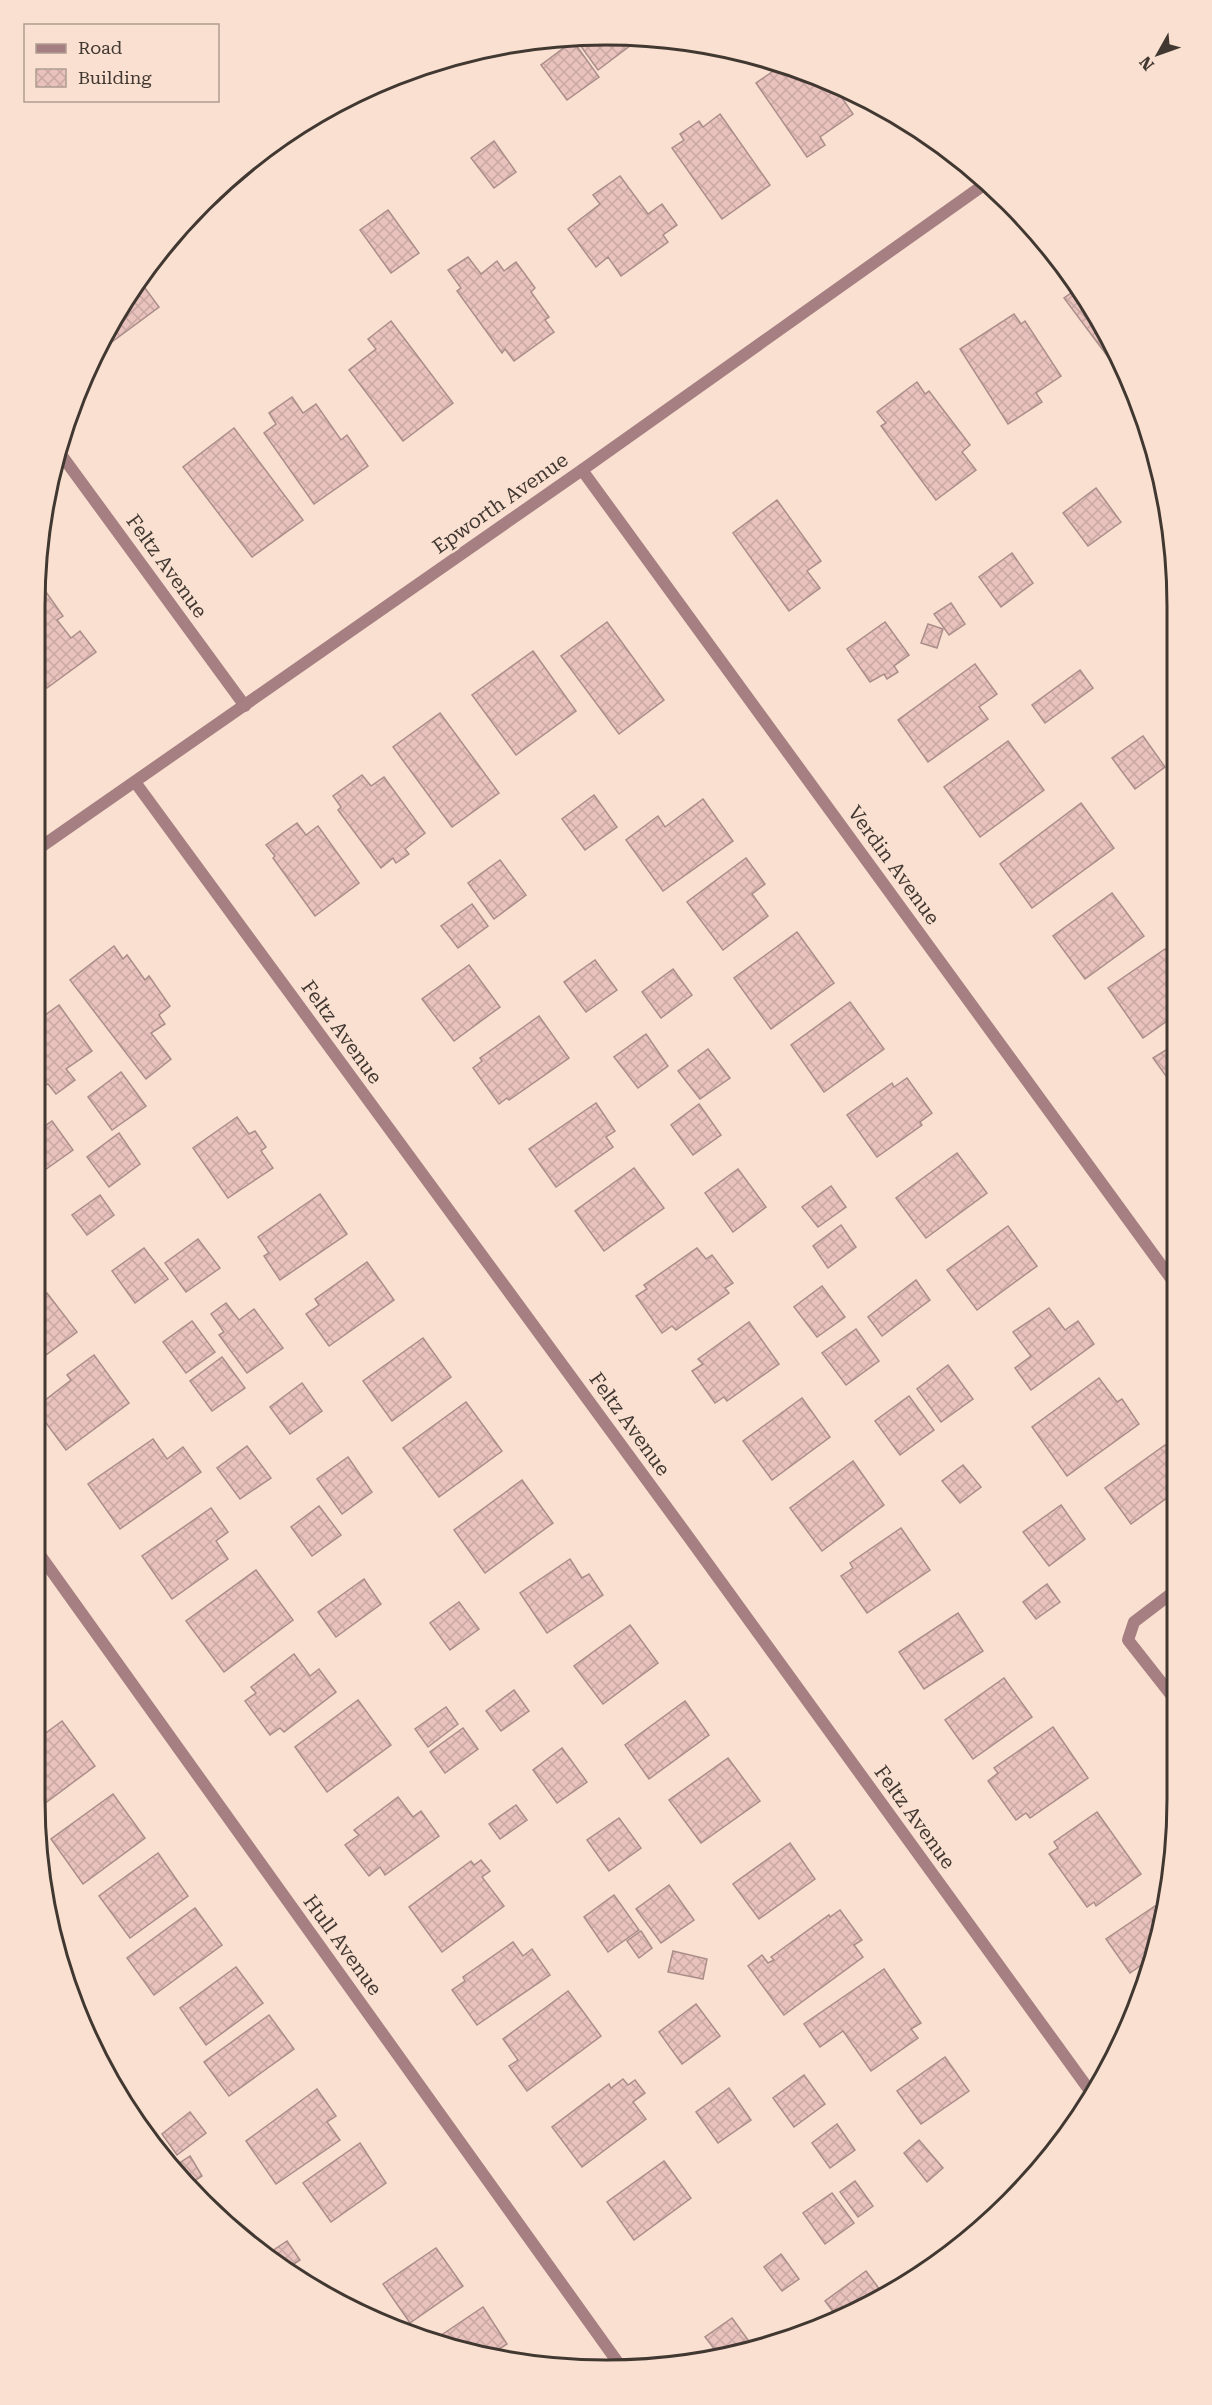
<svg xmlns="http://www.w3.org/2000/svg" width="1212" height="2405" font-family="'Roboto Serif',serif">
  <defs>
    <pattern id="building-cross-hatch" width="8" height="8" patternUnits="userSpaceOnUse" patternTransform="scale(1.5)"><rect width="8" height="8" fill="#e9c2bd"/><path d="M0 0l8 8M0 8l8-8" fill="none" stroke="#c9a7a3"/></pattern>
  </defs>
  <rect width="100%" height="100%" fill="#fae0d0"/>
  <!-- building -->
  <g fill="url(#building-cross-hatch)" stroke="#ab8e8a" stroke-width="1.5">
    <polygon points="625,36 631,45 598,70 575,38"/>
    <polygon points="573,41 599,77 567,100 541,65"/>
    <polygon points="782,65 832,83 853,114 820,137 825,145 807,157 756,83"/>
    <polygon points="720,114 770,185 722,219 672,148 684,140 680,134 699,121 703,127"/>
    <polygon points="494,141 516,172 494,188 471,158"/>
    <polygon points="620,176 648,214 662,204 677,225 663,235 668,242 621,276 608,257 596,267 568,229 600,204 593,195"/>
    <polygon points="388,210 419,253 391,273 360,230"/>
    <polygon points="468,257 481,274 497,261 504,271 516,262 535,288 531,292 549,317 545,320 554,332 514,361 505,349 502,353 457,291 461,288 448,270"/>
    <polygon points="139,280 159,307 101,350 98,346"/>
    <polygon points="1077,289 1116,357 1111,361 1064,298"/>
    <polygon points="1014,314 1021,324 1025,321 1061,376 1036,393 1042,402 1008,424 960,349"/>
    <polygon points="391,321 453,403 403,441 349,370 376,349 368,339"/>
    <polygon points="917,382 925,394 929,391 970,445 962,452 976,470 936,500 881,426 886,423 877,412"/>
    <polygon points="292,397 303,413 316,404 341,440 347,435 368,466 314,504 264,433 276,424 269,413"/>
    <polygon points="234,428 303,520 252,557 183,467"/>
    <polygon points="1096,488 1121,522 1088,546 1063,513"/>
    <polygon points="777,500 821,561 807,571 820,588 789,611 733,533"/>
    <polygon points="1012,553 1033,583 1001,607 979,577"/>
    <polygon points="39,582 63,616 57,620 71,638 80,631 96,652 47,688 41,679 36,683 36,584"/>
    <polygon points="951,603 965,624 949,635 934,614"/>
    <polygon points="607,622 664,700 619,734 561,656"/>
    <polygon points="885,622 909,655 894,666 898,672 887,679 884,674 870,682 847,649"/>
    <polygon points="928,624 943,629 937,648 921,643"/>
    <polygon points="533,651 576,711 516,755 472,695"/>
    <polygon points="975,664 997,694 979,707 988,719 928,762 898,720"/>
    <polygon points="1080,670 1093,688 1045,723 1032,705"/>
    <polygon points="440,713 499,793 452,827 393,747"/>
    <polygon points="1143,736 1165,767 1135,789 1112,758"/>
    <polygon points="1008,741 1044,790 980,837 944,787"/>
    <polygon points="362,775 371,786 384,777 425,833 405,849 409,854 396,863 393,858 381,868 338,810 341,807 333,796"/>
    <polygon points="594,795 617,827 585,850 562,819"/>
    <polygon points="703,799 733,841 663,891 626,840 658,816 665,827"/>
    <polygon points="1081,803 1114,848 1032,908 1000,864"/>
    <polygon points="297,823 306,835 318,826 359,883 315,916 273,858 275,856 266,845"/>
    <polygon points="746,858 765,884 752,894 768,916 723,950 687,902"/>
    <polygon points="500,860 526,895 494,919 468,883"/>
    <polygon points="1112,893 1144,936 1085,979 1053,936"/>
    <polygon points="472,904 488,926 458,948 441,926"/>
    <polygon points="797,932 834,983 771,1029 734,978"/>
    <polygon points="114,946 123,959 127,955 145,980 149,976 170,1006 159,1015 165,1024 151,1033 171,1059 146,1079 70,980"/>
    <polygon points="1165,949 1174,962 1174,1016 1143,1038 1108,988"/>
    <polygon points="595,960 617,990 586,1012 564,982"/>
    <polygon points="469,965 500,1007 454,1041 422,999"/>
    <polygon points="673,969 692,995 661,1018 642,992"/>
    <polygon points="850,1002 884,1049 824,1092 791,1045"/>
    <polygon points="59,1005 92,1051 66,1069 75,1080 56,1094 48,1084 43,1086 35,1075 35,1007 37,1006 45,1015"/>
    <polygon points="539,1016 569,1058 509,1100 507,1098 499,1104 473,1068 482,1061 480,1058"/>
    <polygon points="646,1034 668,1066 638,1088 614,1057"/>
    <polygon points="1174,1045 1174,1073 1173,1071 1166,1076 1153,1058"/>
    <polygon points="708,1049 730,1078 700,1099 678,1071"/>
    <polygon points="121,1072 146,1106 112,1130 88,1097"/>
    <polygon points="907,1078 932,1113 920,1122 922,1125 877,1157 847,1115 892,1083 894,1087"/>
    <polygon points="596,1103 615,1131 606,1137 613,1147 556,1187 529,1149"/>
    <polygon points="699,1104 721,1135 693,1155 671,1125"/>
    <polygon points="237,1117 249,1134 255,1131 266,1147 261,1151 273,1168 228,1198 193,1148"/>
    <polygon points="52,1121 73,1150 42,1172 35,1163 35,1133"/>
    <polygon points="119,1133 140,1164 109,1187 87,1157"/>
    <polygon points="957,1153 987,1193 926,1238 896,1198"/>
    <polygon points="634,1168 664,1208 604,1251 575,1211"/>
    <polygon points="738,1169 766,1207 733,1232 705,1193"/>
    <polygon points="831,1186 846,1207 818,1227 802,1207"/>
    <polygon points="320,1194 347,1234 280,1280 264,1256 269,1253 258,1237"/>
    <polygon points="100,1195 114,1215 87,1235 72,1215"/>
    <polygon points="841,1225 856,1247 828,1268 813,1246"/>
    <polygon points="1008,1226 1037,1266 977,1310 947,1270"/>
    <polygon points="198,1239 220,1268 186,1292 165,1263"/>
    <polygon points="144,1248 168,1279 135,1303 112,1271"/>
    <polygon points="697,1248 706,1259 712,1255 733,1283 725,1288 729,1293 676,1330 672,1326 662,1333 636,1296 647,1289 644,1285"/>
    <polygon points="367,1262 394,1300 329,1346 306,1314 319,1305 315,1299"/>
    <polygon points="916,1280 930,1300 882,1336 868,1317"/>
    <polygon points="822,1286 845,1317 817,1337 794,1307"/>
    <polygon points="47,1293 77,1332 35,1363 35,1301"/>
    <polygon points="226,1303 239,1320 254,1309 283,1348 247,1373 219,1335 224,1332 211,1314"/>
    <polygon points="1049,1308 1065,1330 1078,1321 1094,1344 1031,1390 1015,1368 1031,1356 1013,1332"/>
    <polygon points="192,1321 215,1352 186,1373 163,1342"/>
    <polygon points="749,1322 779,1364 727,1401 724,1397 715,1403 692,1371 703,1364 698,1359"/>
    <polygon points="856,1329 879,1361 846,1385 822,1353"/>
    <polygon points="423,1338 451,1377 392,1421 363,1381"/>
    <polygon points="94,1355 129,1403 66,1450 35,1408 71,1380 67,1375"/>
    <polygon points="222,1357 245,1388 212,1411 190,1381"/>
    <polygon points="948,1365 973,1399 941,1422 917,1389"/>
    <polygon points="1099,1378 1117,1402 1122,1399 1139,1424 1067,1476 1032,1427"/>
    <polygon points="302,1383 322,1411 290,1434 270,1407"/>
    <polygon points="909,1396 934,1430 900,1455 875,1421"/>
    <polygon points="802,1398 830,1437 772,1480 743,1441"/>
    <polygon points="466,1402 502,1451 439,1497 403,1448"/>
    <polygon points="153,1439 167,1459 183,1447 201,1472 120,1529 88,1484"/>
    <polygon points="1165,1445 1175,1459 1175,1492 1131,1524 1105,1488"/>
    <polygon points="247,1446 271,1478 240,1499 217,1468"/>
    <polygon points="348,1457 372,1492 342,1514 317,1479"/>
    <polygon points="853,1461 884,1505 822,1551 790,1508"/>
    <polygon points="963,1465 981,1487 960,1503 942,1481"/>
    <polygon points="522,1480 553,1523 485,1573 454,1530"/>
    <polygon points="1061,1505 1085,1539 1049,1566 1023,1532"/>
    <polygon points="319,1506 341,1535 312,1556 291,1527"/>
    <polygon points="211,1508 228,1532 216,1541 228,1559 172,1599 142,1556"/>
    <polygon points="901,1528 930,1570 867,1613 841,1576 853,1568 850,1563"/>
    <polygon points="570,1559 582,1578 589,1574 603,1595 547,1633 520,1593"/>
    <polygon points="256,1570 293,1620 224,1672 186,1621"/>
    <polygon points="364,1579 381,1604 336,1637 318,1612"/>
    <polygon points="1047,1584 1060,1602 1036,1619 1023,1602"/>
    <polygon points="459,1602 479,1629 450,1650 430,1623"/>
    <polygon points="958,1613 983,1651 924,1689 899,1652"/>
    <polygon points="630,1625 658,1663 603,1704 574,1666"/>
    <polygon points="294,1654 310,1676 319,1669 336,1692 284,1732 280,1728 270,1735 245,1701 256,1693 251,1687"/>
    <polygon points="1004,1678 1032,1717 973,1759 945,1720"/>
    <polygon points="514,1690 529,1711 501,1731 486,1711"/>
    <polygon points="358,1700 391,1745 327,1792 295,1747"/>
    <polygon points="685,1701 709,1735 649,1779 625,1745"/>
    <polygon points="446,1707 458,1724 428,1747 415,1729"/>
    <polygon points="62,1721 95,1766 36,1810 35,1741"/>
    <polygon points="1053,1727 1088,1778 1030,1818 1026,1813 1016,1820 988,1781 998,1773 994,1768"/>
    <polygon points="463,1728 478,1749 445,1773 430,1752"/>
    <polygon points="562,1748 587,1782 557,1803 533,1770"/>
    <polygon points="728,1758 760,1801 701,1843 669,1800"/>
    <polygon points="113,1794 145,1838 83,1884 51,1839"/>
    <polygon points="398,1797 413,1817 421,1811 439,1836 385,1875 380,1867 369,1876 345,1845 359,1835 354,1830"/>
    <polygon points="516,1805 527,1820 500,1839 489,1824"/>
    <polygon points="1097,1812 1141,1874 1096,1906 1094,1902 1087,1907 1049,1854 1058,1848 1054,1842"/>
    <polygon points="619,1818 641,1848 609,1871 587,1840"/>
    <polygon points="790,1843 815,1879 759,1919 733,1884"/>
    <polygon points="158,1853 188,1896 130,1938 99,1896"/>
    <polygon points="481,1860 490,1871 482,1877 504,1906 442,1952 409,1907 471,1861 474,1865"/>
    <polygon points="669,1885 694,1920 661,1943 636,1909"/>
    <polygon points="614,1895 639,1930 608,1952 584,1917"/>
    <polygon points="1155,1906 1163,1918 1158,1947 1154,1956 1130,1973 1106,1939"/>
    <polygon points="195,1908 222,1945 154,1995 127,1958"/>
    <polygon points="840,1910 862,1940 854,1945 863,1957 784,2015 748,1966 762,1955 768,1963 774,1960 771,1957 829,1915 830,1917"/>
    <polygon points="641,1931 652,1948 639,1958 627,1941"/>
    <polygon points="513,1942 523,1956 532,1949 550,1975 477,2025 452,1990 465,1981 463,1977"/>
    <polygon points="673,1951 707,1959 703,1979 668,1972"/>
    <polygon points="236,1967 263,2003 206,2045 180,2008"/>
    <polygon points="884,1969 921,2023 911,2029 918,2038 871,2071 843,2031 820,2047 804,2024"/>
    <polygon points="69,1980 81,1998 75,2002 65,1983"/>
    <polygon points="568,1991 601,2036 527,2091 509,2066 518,2060 503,2039"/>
    <polygon points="696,2004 720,2036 682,2064 659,2032"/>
    <polygon points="269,2015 294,2049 229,2096 204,2062"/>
    <polygon points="945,2057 969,2091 921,2124 897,2091"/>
    <polygon points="804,2075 825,2104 794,2127 773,2098"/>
    <polygon points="623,2079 628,2085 635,2080 645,2093 633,2102 646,2119 582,2167 552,2127 609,2084 611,2088"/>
    <polygon points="729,2088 751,2120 718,2143 696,2112"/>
    <polygon points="317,2089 336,2116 327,2122 340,2140 276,2184 246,2141"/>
    <polygon points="190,2112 206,2133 177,2155 162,2134"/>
    <polygon points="837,2124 855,2150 830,2168 812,2143"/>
    <polygon points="919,2140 943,2168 927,2182 904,2153"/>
    <polygon points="360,2143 386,2183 331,2222 303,2183"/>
    <polygon points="190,2156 202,2176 188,2185 172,2168"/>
    <polygon points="664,2161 691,2198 634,2240 607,2202"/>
    <polygon points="855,2181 873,2206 858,2217 840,2192"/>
    <polygon points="832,2193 854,2223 825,2244 803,2213"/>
    <polygon points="287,2241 300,2260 286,2269 266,2255"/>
    <polygon points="436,2248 463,2286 410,2323 383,2284"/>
    <polygon points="781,2254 799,2279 782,2291 764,2267"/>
    <polygon points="866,2271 883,2294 859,2311 838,2318 825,2301"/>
    <polygon points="483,2307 507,2344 487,2357 437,2338"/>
    <polygon points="732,2318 751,2344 718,2354 705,2337"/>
  </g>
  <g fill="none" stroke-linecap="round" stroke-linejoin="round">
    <!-- service -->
    <polyline stroke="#a57f82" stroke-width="12" points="1176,1590 1134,1622 1128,1640 1176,1701"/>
    <!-- minor -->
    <g stroke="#a57f82" stroke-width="12">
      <polyline points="57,449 245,706"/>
      <polyline points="582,470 1175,1284"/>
      <polyline points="135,782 690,1539 1090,2091"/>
      <polyline points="35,851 582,470 985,184"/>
      <polyline points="35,1548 619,2364"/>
    </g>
  </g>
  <g text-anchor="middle" stroke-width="5" stroke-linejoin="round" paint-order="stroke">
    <!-- street labels -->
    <g font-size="20" fill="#423832" stroke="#fae0d0">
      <text transform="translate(500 503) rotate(-35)" y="7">Epworth Avenue</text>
      <text transform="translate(167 566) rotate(54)" y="7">Feltz Avenue</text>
      <text transform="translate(894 865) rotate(54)" y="7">Verdin Avenue</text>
      <text transform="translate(342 1032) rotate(54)" y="7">Feltz Avenue</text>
      <text transform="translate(630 1424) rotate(54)" y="7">Feltz Avenue</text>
      <text transform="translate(915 1817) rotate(54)" y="7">Feltz Avenue</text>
      <text transform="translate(343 1945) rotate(54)" y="7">Hull Avenue</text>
    </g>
  </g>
  <!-- crop -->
  <path d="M0 0H1212V2405H0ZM606 45H606A561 561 0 0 1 1167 606V1799A561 561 0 0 1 606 2360H606A561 561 0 0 1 45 1799V606A561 561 0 0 1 606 45Z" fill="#fae0d0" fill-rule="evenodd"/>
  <path fill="none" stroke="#423832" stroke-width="3" d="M606 45H606A561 561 0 0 1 1167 606V1799A561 561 0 0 1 606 2360H606A561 561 0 0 1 45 1799V606A561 561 0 0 1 606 45Z"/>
  <!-- legend -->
  <rect x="24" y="24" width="195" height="78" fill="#fae0d0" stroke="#b09d91" stroke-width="1.5"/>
  <rect x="36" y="44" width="30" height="9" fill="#a57f82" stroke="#b09d91" stroke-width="1.5"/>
  <text x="78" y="54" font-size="18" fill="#423832">Road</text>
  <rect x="36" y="69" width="30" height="18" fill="url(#building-cross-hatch)" stroke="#b09d91" stroke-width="1.5"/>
  <text x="78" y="84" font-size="18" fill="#423832">Building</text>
  <!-- north arrow -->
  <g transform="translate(1158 54) rotate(230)" stroke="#fae0d0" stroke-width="4.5" paint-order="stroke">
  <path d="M0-4.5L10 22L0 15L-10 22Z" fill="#423832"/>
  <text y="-9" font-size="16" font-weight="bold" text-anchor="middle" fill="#423832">N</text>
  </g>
</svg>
